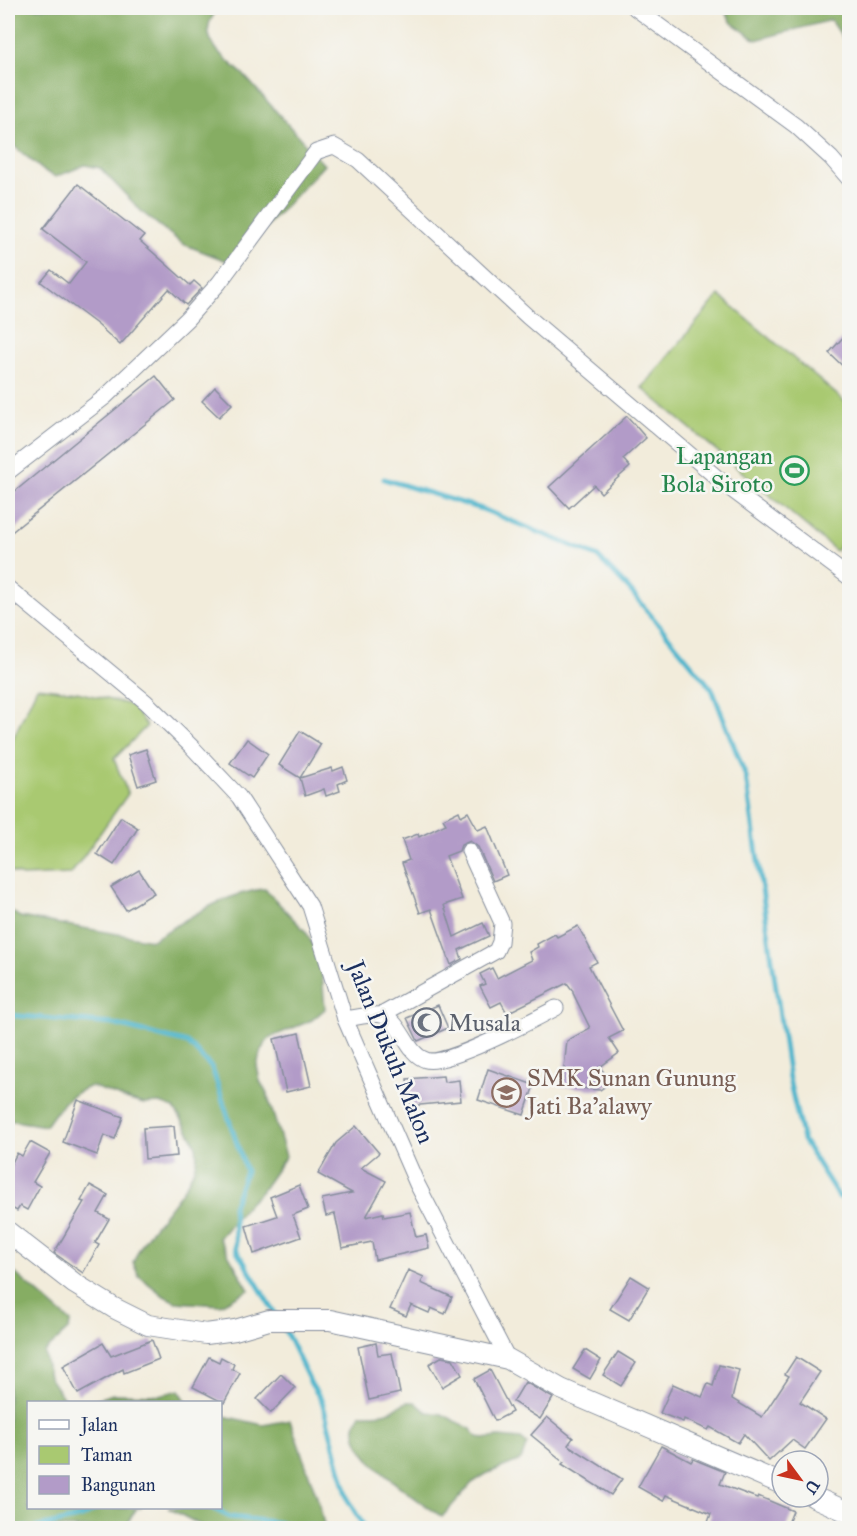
<svg xmlns="http://www.w3.org/2000/svg" width="857" height="1536" font-family="'IM FELL Great Primer',serif">
  <rect width="100%" height="100%" fill="#f6f6f2"/>
  <filter id="ink" filterUnits="userSpaceOnUse"><feTurbulence type="fractalNoise" baseFrequency=".0167" numOctaves="2"/><feDisplacementMap in="SourceGraphic" scale="12" xChannelSelector="R" yChannelSelector="G"/><feConvolveMatrix kernelMatrix="1 2 1 2 8 2 1 2 1" color-interpolation-filters="sRGB"/></filter>
  <filter id="wash" filterUnits="userSpaceOnUse"><feTurbulence type="fractalNoise" baseFrequency=".008" numOctaves="4" result="noise"/><feDisplacementMap in="SourceGraphic" scale="24" xChannelSelector="R" yChannelSelector="G"/><feGaussianBlur stdDeviation="1.35" result="paint"/><feColorMatrix in="noise" values="0 0 0 0 0 0 0 0 0 0 0 0 0 0 0 0 0 1.4 0 .05"/><feComposite in="paint" operator="in"/></filter>
  <g filter="url(#wash)">
    <rect width="100%" height="100%" fill="#f2ecdb"/>
    <!-- green -->
    <g fill="#a9c971" stroke="#627c68" stroke-width="1.5">
      <polygon points="719,295 849,405 849,535 836,551 642,388"/>
      <polygon points="37,687 77,692 131,705 147,726 114,759 128,794 71,874 22,876 8,871 8,749"/>
    </g>
    <!-- forest -->
    <g fill="#86ad63" stroke="#506e60" stroke-width="1.5">
      <path d="M8 8H218C215 13 210 19 209 25 204 44 230 63 243 74L324 165 266 227 229 262 183 244 143 213 100 168 85 165 56 177 44 171 8 141Z"/>
      <polygon points="726,8 849,8 849,47 831,20 756,40 732,23 724,10"/>
      <path d="M265 889 306 932 321 961 325 1009 312 1020 269 1038 261 1050 257 1066 260 1081 267 1094 286 1156 261 1192 250 1202 219 1238 249 1290 220 1305 176 1302 164 1296 139 1276 133 1263C137 1253 141 1244 148 1235 163 1213 206 1173 195 1144 190 1131 181 1119 174 1108L160 1103 144 1104 129 1100 91 1086C67 1095 60 1106 46 1126L8 1120V909L20 917 152 940C188 919 223 893 265 889Z"/>
      <polygon points="8,1267 71,1322 68,1330 44,1352 49,1377 66,1402 28,1402 28,1508 142,1508 137,1508 124,1528 8,1528"/>
      <polygon points="179,1390 187,1402 87,1402 113,1394 159,1395"/>
      <path d="M407 1402H415L427 1412 442 1414 471 1429 476 1436 483 1439 499 1437 521 1439 527 1444 521 1460 486 1474 472 1483 442 1517C418 1499 352 1460 355 1427 355 1423 359 1418 361 1414 371 1414 383 1415 393 1410 398 1407 401 1404 407 1402Z"/>
      <polygon points="224,1416 263,1425 290,1420 317,1497 325,1528 206,1528 168,1508 220,1508 220,1418"/>
    </g>
    <g fill="none" stroke-linecap="round" stroke-linejoin="round">
      <!-- stream -->
      <g stroke="#4eb5cc" stroke-width="5">
        <polyline points="384,479 482,509 597,556 629,589 712,689 746,777 789,1079 803,1140 839,1197 850,1199"/>
        <polyline points="8,1015 113,1024 188,1043 212,1068 246,1171 233,1206 236,1249 276,1315"/>
        <polyline points="283,1326 311,1384 322,1401 349,1502 365,1528"/>
        <polyline points="212,1508 230,1517 325,1528"/>
        <polyline points="8,1527 28,1528"/>
        <polyline points="35,1528 82,1517 97,1508"/>
        <polyline points="340,1528 364,1526"/>
      </g>
    </g>
    <g id="blocks">
      <!-- building -->
      <g fill="#b29bc8">
        <polygon points="78,184 144,236 140,241 190,285 194,281 202,288 186,305 169,289 120,345 98,325 41,282 51,270 69,284 86,262 43,229"/>
        <polygon points="849,331 849,372 829,353"/>
        <polygon points="156,376 175,400 8,535 8,497"/>
        <polygon points="215,387 232,404 219,417 202,401"/>
        <polygon points="627,416 646,438 623,459 630,467 601,493 594,485 569,508 549,487"/>
        <polygon points="300,731 321,744 300,778 279,765"/>
        <polygon points="247,739 268,754 252,778 230,763"/>
        <polygon points="146,749 156,780 138,786 128,755"/>
        <polygon points="343,767 347,780 338,784 340,791 326,796 324,789 305,796 300,778 332,768 333,771"/>
        <polygon points="459,811 461,816 468,812 478,830 487,826 507,875 493,881 478,847 470,841 461,845 459,851 446,856 462,899 444,905 454,937 483,923 489,936 459,950 462,959 451,965 431,909 420,913 402,863 409,860 402,840 418,834 419,837 446,824 443,819"/>
        <polygon points="121,817 138,828 114,865 97,854"/>
        <polygon points="139,870 154,893 126,910 111,887"/>
        <polygon points="578,926 597,962 589,966 623,1031 609,1038 619,1053 600,1067 611,1082 600,1090 562,1086 567,1041 590,1028 573,993 573,991 567,983 507,1013 501,1002 491,1007 480,986 485,984 480,974 492,968 497,978 532,960 529,952 538,947 537,944 555,934 557,937"/>
        <polygon points="438,1005 448,1028 418,1041 407,1018"/>
        <polygon points="299,1033 311,1086 286,1092 274,1039"/>
        <polygon points="488,1069 534,1085 524,1115 478,1100"/>
        <polygon points="443,1076 444,1082 459,1080 461,1101 410,1106 407,1079"/>
        <polygon points="78,1100 123,1117 115,1139 104,1135 97,1155 63,1142"/>
        <polygon points="174,1126 177,1156 145,1159 143,1128"/>
        <polygon points="356,1126 379,1153 361,1168 386,1181 366,1217 383,1213 384,1217 410,1212 416,1237 426,1235 429,1248 375,1260 372,1242 342,1248 335,1214 326,1216 322,1199 352,1193 318,1174 336,1143"/>
        <polygon points="30,1142 50,1153 33,1182 40,1186 27,1210 20,1206 17,1211 8,1206 8,1170 17,1153 22,1156"/>
        <polygon points="90,1185 108,1195 98,1213 109,1219 95,1243 99,1245 83,1273 54,1253 84,1202 81,1201"/>
        <polygon points="299,1185 308,1209 293,1215 301,1237 254,1254 246,1226 277,1216 270,1197"/>
        <polygon points="408,1270 424,1277 421,1283 452,1297 445,1314 431,1308 429,1313 411,1305 406,1316 390,1309"/>
        <polygon points="631,1276 649,1287 629,1320 610,1309"/>
        <polygon points="152,1340 159,1359 124,1373 123,1369 78,1394 63,1366 103,1343 111,1356"/>
        <polygon points="376,1343 378,1355 392,1353 400,1393 369,1400 358,1347"/>
        <polygon points="585,1350 601,1360 590,1379 573,1369"/>
        <polygon points="618,1352 636,1363 621,1386 603,1375"/>
        <polygon points="209,1357 219,1362 221,1357 234,1364 232,1369 240,1373 224,1403 193,1387"/>
        <polygon points="441,1357 453,1359 462,1375 442,1387 429,1364"/>
        <polygon points="796,1357 820,1372 800,1402 826,1419 805,1449 792,1440 769,1461 744,1434 738,1443 710,1427 708,1430 684,1419 683,1422 660,1413 673,1384 702,1397 708,1384 713,1386 719,1365 739,1370 732,1399 762,1417 789,1376 785,1374"/>
        <polygon points="490,1370 512,1412 495,1421 474,1379"/>
        <polygon points="281,1374 295,1388 271,1413 257,1399"/>
        <polygon points="525,1382 553,1398 540,1419 513,1402"/>
        <polygon points="547,1417 573,1438 568,1445 622,1479 611,1495 562,1464 564,1462 531,1435"/>
        <polygon points="661,1446 691,1462 693,1459 725,1472 720,1484 757,1498 758,1496 793,1511 786,1528 706,1528 711,1514 666,1495 663,1501 638,1487"/>
      </g>
    </g>
  </g>
  <g filter="url(#ink)">
    <use href="#blocks" fill-opacity="0" stroke="#868e9c" stroke-width="1.5"/>
    <g fill="none" stroke-linecap="round" stroke-linejoin="round">
      <defs>
        <g id="street">
          <polyline points="635,8 796,126 831,158 850,180"/>
          <polyline points="8,472 105,397 187,319 219,283 316,152 334,146 358,160 528,317 728,487 850,578"/>
          <polyline points="8,588 146,702 192,747 239,797 310,906 345,1019 417,1184 508,1359"/>
          <polyline points="381,1015 496,951 500,942 502,923 469,851"/>
          <path d="M345 1019C354 1018 374 1013 382 1015 402 1021 406 1054 426 1060 445 1067 535 1019 556 1008"/>
        </g>
        <g id="secondary">
          <polyline points="8,1232 75,1284 114,1308 148,1325 206,1334 235,1330 269,1320 330,1320 508,1359 561,1389 782,1484"/>
          <polyline points="814,1497 850,1513"/>
        </g>
      </defs>
      <!-- street casing -->
      <use href="#street" stroke="#868e9c" stroke-width="17"/>
      <!-- secondary casing -->
      <use href="#secondary" stroke="#868e9c" stroke-width="22"/>
      <!-- street -->
      <use href="#street" stroke="#fff" stroke-width="15"/>
      <!-- secondary -->
      <use href="#secondary" stroke="#fff" stroke-width="20"/>
    </g>
  </g>
  <!-- icons -->
  <defs>
    <symbol id="stadium-ring" viewBox="-11 -11 22 22"><circle r="9.5" fill="#f6f6f2" stroke="#2e9e5b" stroke-width="1.5"/><path d="M0-5a6.5 5 0 1 0 0 10a6.5 5 0 1 0 0-10ZM-3.5-1.8h7v3.6h-7Z" fill="#2e9e5b"/></symbol>
    <symbol id="mosque-ring" viewBox="-11 -11 22 22"><circle r="9.5" fill="#f6f6f2" stroke="#6b7280" stroke-width="1.5"/><path d="M3.5-4.9A6 6 0 1 0 3.5 4.9A5 5 0 1 1 3.5-4.9Z" fill="#6b7280"/></symbol>
    <symbol id="school-ring" viewBox="-11 -11 22 22"><circle r="9.5" fill="#f6f6f2" stroke="#8d6e63" stroke-width="1.5"/><path d="M0-5L7-2L0 1L-7-2ZM-4 1L0 2.5L4 1V4Q0 6-4 4Z" fill="#8d6e63"/></symbol>
  </defs>
  <g fill-rule="evenodd">
    <use href="#stadium-ring" x="778" y="454" width="33" height="33"/>
    <use href="#mosque-ring" x="410" y="1006" width="33" height="33"/>
    <use href="#school-ring" x="490" y="1076" width="33" height="33"/>
  </g>
  <g text-anchor="middle" stroke-width="5" stroke-linejoin="round" paint-order="stroke">
    <!-- leisure labels -->
    <g font-size="24" fill="#27864d" stroke="#f6f6f2" text-anchor="end">
      <text x="773" y="464">Lapangan<tspan x="773" dy="28">Bola Siroto</tspan></text>
    </g>
    <!-- worship labels -->
    <g font-size="24" fill="#5b616d" stroke="#f6f6f2" text-anchor="start">
      <text x="448" y="1031">Musala</text>
    </g>
    <!-- street labels -->
    <g font-size="24" fill="#1b2f5e" stroke="#f6f6f2">
      <text transform="translate(391 1052) rotate(68)" y="8">Jalan Dukuh Malon</text>
    </g>
    <!-- education labels -->
    <g font-size="24" fill="#785e54" stroke="#f6f6f2" text-anchor="start">
      <text x="527" y="1086">SMK Sunan Gunung<tspan x="527" dy="28">Jati Ba'alawy</tspan></text>
    </g>
  </g>
  <!-- margin -->
  <rect width="857" height="1536" fill="none" stroke="#f6f6f2" stroke-width="30"/>
  <!-- legend -->
  <rect x="27" y="1401" width="195" height="108" fill="#f6f6f2" stroke="#9ea6b7" stroke-width="1.5"/>
  <rect x="39" y="1420" width="30" height="9" fill="#ffffff" stroke="#9ea6b7" stroke-width="1.5"/>
  <text x="81" y="1431" font-size="18" fill="#1b2f5e">Jalan</text>
  <rect x="39" y="1446" width="30" height="18" fill="#a9c971" stroke="#9ea6b7" stroke-width="1.5"/>
  <text x="81" y="1461" font-size="18" fill="#1b2f5e">Taman</text>
  <rect x="39" y="1476" width="30" height="18" fill="#b29bc8" stroke="#9ea6b7" stroke-width="1.5"/>
  <text x="81" y="1491" font-size="18" fill="#1b2f5e">Bangunan</text>
  <!-- north arrow -->
  <g transform="translate(800 1479) rotate(123)"><circle r="28" fill="#f6f6f2" stroke="#9ea6b7" stroke-width="1.5"/>
  <path d="M0-4.5L10 22L0 15L-10 22Z" fill="#c8321e"/>
  <text y="-9" font-size="16" font-weight="bold" text-anchor="middle" fill="#1b2f5e">U</text>
  </g>
</svg>
